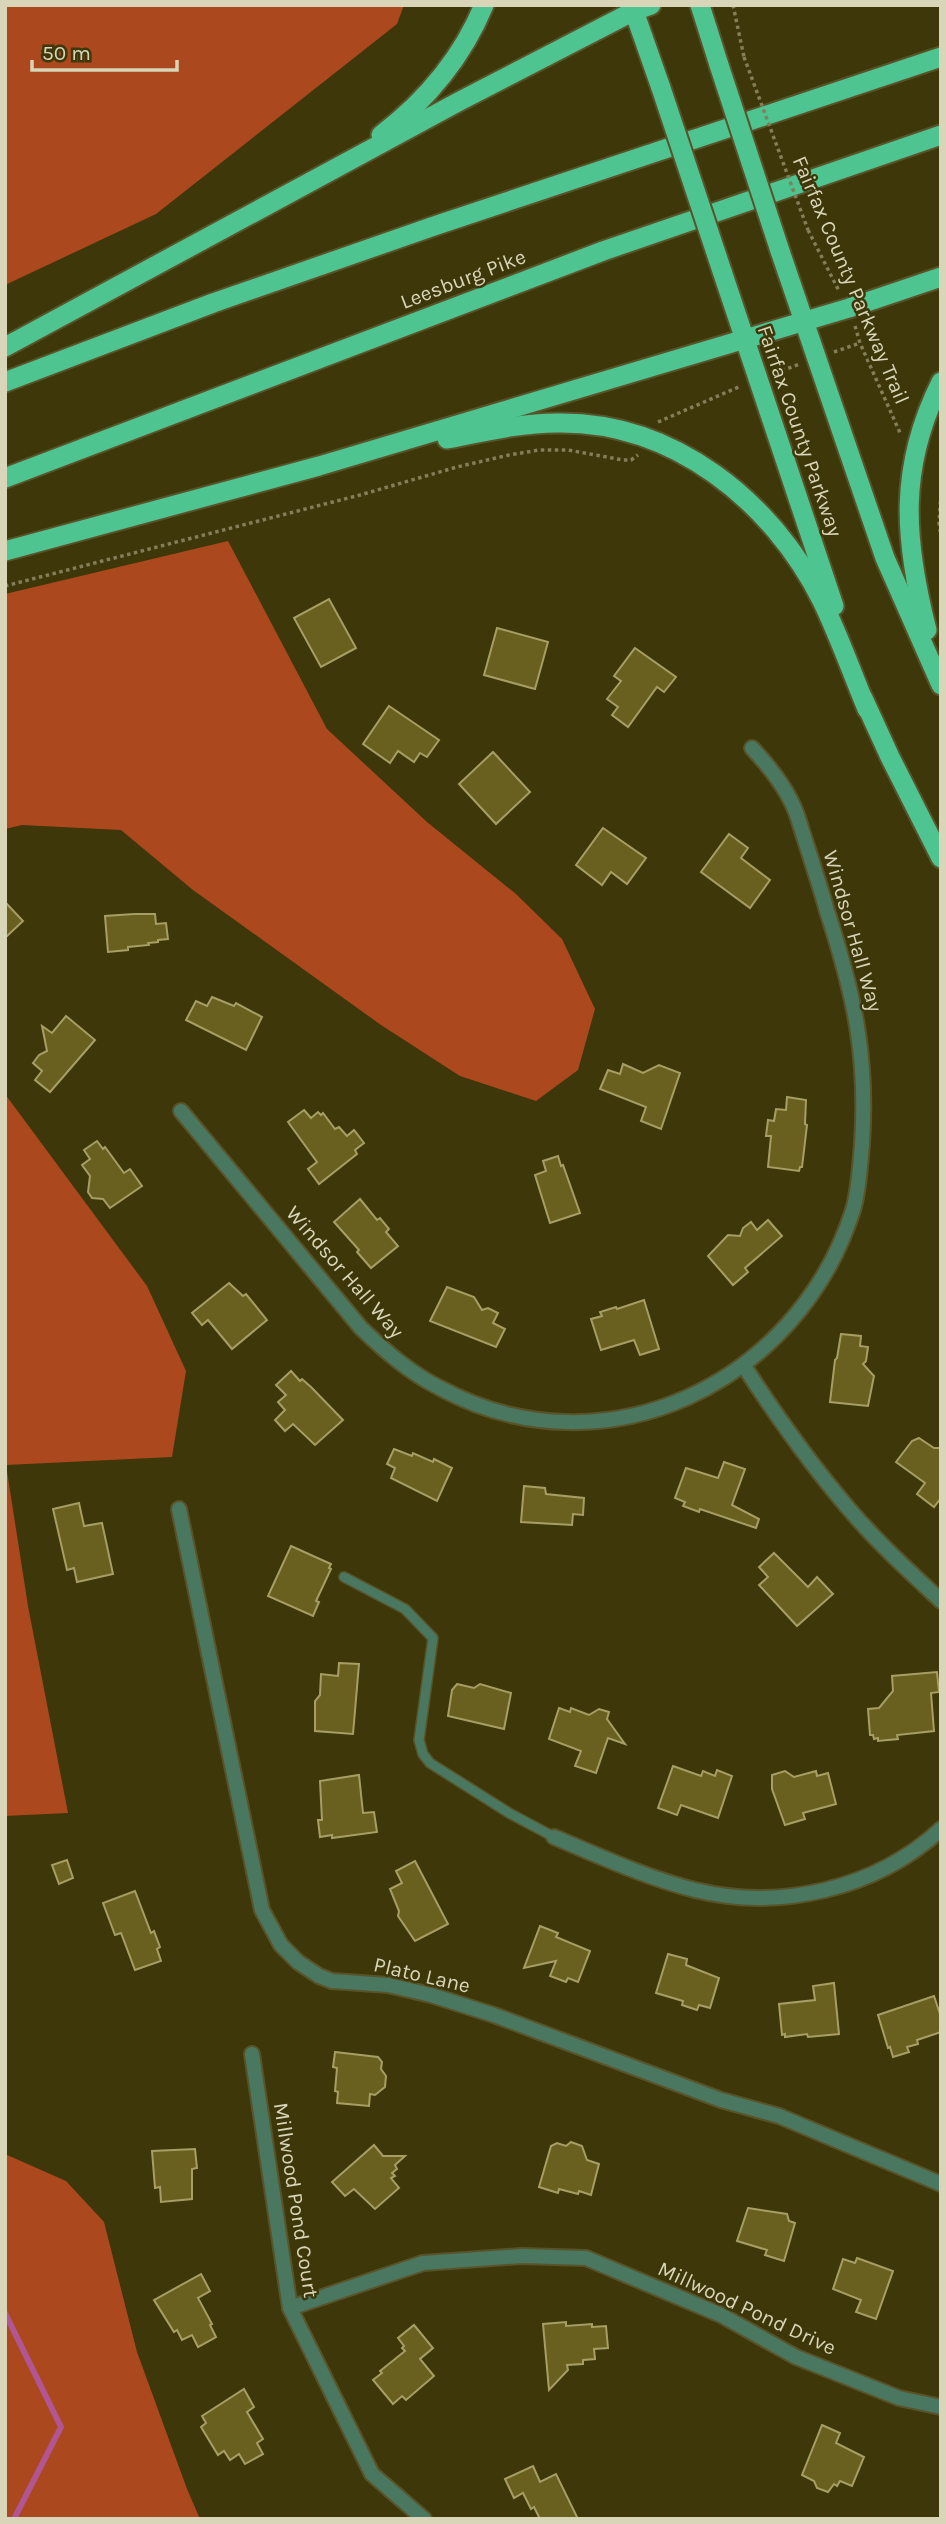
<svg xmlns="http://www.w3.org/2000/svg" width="946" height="2524" font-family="Karla,sans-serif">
  <rect width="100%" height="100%" fill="#3d370a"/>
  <!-- forest -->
  <g fill="#ac481d">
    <polygon points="5,5 404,5 397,24 156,214 5,285"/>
    <polygon points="228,541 327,729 427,822 516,894 562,939 595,1009 578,1070 536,1101 460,1076 381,1025 193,890 121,830 22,825 5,829 5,594"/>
    <polygon points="5,1094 147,1286 186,1371 172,1457 6,1465 28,1606 68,1813 5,1816"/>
    <polygon points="5,2154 66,2181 104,2222 137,2352 187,2489 200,2519 5,2519"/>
  </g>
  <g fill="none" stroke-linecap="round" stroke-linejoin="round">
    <!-- stream -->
    <polyline stroke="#b15593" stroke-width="6" points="5,2313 61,2427 14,2519"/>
  </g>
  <!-- building -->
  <g fill="#69601f" stroke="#a69e64" stroke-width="2">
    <polygon points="329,599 356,648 321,667 294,618"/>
    <polygon points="497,628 548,642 535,689 484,675"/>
    <polygon points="635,648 676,677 664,692 657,687 628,727 612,715 618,707 607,699 621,681 614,676"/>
    <polygon points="389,706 439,740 427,757 420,753 414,762 398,751 390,763 363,744"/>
    <polygon points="493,752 530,792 496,824 459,784"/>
    <polygon points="603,828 646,858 627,884 611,872 602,885 576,865"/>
    <polygon points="729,834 748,848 741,858 770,880 750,908 701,872"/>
    <polygon points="5,902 23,921 5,938"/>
    <polygon points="134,914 155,914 156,924 166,923 168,939 158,940 158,942 148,943 149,945 128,947 128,950 108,952 105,916"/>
    <polygon points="212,997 234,1006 236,1003 262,1017 246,1050 186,1020 196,1001 207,1006"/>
    <polygon points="66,1016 95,1040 50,1092 35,1080 42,1071 33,1063 39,1055 47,1051 42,1026 52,1033"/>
    <polygon points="623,1064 643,1073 659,1065 680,1073 661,1129 641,1121 646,1107 600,1089 608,1070 620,1074"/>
    <polygon points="787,1097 806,1100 805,1124 807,1125 802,1167 800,1167 799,1171 768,1167 771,1136 766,1136 768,1120 774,1121 776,1109 786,1110"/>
    <polygon points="304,1110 311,1118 318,1112 321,1115 323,1113 335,1129 339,1127 347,1136 354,1130 364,1143 355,1150 357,1154 319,1184 308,1169 317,1162 288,1122"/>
    <polygon points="97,1141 103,1149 105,1147 124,1173 130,1169 142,1186 110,1208 103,1199 92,1198 88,1192 90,1176 82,1165 90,1159 84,1150"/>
    <polygon points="558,1156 561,1166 563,1165 580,1213 550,1223 535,1175 546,1171 543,1161"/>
    <polygon points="360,1199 377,1220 380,1218 389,1229 386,1232 398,1246 371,1268 357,1252 359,1250 334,1222"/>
    <polygon points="768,1220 782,1236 745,1268 748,1272 733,1285 708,1256 728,1235 740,1236 743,1228 751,1222 757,1230"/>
    <polygon points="229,1283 243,1296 246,1294 267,1320 232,1349 208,1320 202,1325 192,1313"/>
    <polygon points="447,1287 474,1297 482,1310 488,1308 498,1313 493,1323 505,1329 496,1347 430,1321"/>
    <polygon points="644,1300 659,1349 640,1355 634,1340 601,1350 591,1319 602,1316 600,1312 616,1307 617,1309"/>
    <polygon points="841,1334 861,1336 860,1346 868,1347 866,1361 863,1364 874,1376 868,1406 830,1402 835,1360 837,1358"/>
    <polygon points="291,1371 300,1381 302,1379 311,1387 343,1420 315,1445 293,1424 285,1431 275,1420 285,1410 278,1402 286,1395 276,1385"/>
    <polygon points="919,1438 934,1448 941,1448 941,1498 934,1507 917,1494 925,1483 896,1462 912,1441"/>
    <polygon points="394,1449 412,1456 413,1453 433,1462 434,1459 452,1468 437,1501 391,1478 395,1468 387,1464"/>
    <polygon points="724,1462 745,1469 732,1505 759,1519 756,1528 700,1509 699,1512 683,1506 685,1502 675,1498 686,1468 718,1478"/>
    <polygon points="524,1486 545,1488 546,1494 584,1498 583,1515 573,1514 572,1525 521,1522"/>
    <polygon points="79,1503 84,1526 102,1523 113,1574 77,1582 74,1568 67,1570 53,1509"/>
    <polygon points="291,1546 331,1564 329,1568 331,1569 316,1601 319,1602 313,1616 268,1596"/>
    <polygon points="774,1553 808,1587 817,1577 833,1594 797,1626 759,1585 768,1577 759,1567"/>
    <polygon points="339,1663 359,1664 353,1734 315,1731 315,1701 320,1695 321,1674 338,1676"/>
    <polygon points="937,1672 939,1692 931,1693 934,1731 897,1735 898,1739 878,1741 878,1738 874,1739 873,1735 870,1735 868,1709 879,1708 893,1691 892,1676"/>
    <polygon points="457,1684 474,1688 480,1684 511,1693 504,1729 448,1716 452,1690"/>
    <polygon points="559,1708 570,1712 571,1708 589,1715 599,1709 609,1712 607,1719 625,1744 608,1738 596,1773 575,1766 581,1751 549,1739"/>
    <polygon points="673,1766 701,1776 703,1771 715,1776 717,1770 732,1776 718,1818 681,1805 677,1815 658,1808"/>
    <polygon points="785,1771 794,1777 816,1771 817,1776 828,1773 836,1804 803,1813 805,1819 785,1825 772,1789 772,1775"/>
    <polygon points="359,1775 363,1813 374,1812 377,1832 332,1838 332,1835 320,1837 318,1820 322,1820 320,1781"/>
    <polygon points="67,1860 73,1878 59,1884 52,1865"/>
    <polygon points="415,1861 448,1924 415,1941 398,1916 399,1911 390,1889 402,1883 396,1871"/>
    <polygon points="135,1891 151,1933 154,1931 160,1947 157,1949 161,1961 135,1970 121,1933 115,1935 103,1903"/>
    <polygon points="540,1926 558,1933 556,1937 590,1951 578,1982 568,1978 566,1982 550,1976 556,1961 524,1968"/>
    <polygon points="668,1954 687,1959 686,1965 719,1978 710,2008 699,2005 697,2010 682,2005 683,2001 656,1993"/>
    <polygon points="834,1983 839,2034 808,2037 807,2034 785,2037 785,2034 782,2035 779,2004 815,2000 813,1986"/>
    <polygon points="934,1996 941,2017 941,2032 917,2040 918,2044 907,2047 909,2052 893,2057 890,2047 888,2048 878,2015"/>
    <polygon points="335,2052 378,2057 382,2062 381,2069 386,2076 385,2087 375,2095 370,2094 369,2106 337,2103 338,2092 335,2091 337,2068 333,2067"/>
    <polygon points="571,2142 582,2146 587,2160 599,2164 591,2195 579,2191 578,2194 559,2189 558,2193 539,2187 551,2146 557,2143 566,2146"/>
    <polygon points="374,2145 383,2156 405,2156 395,2165 397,2169 392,2173 395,2176 391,2178 399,2188 375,2209 354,2189 345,2196 332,2182"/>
    <polygon points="195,2149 197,2168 192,2169 192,2199 161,2202 160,2187 155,2188 152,2151"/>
    <polygon points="748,2208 787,2214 789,2221 795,2223 784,2261 765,2255 767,2250 737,2241"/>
    <polygon points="857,2258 893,2271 876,2319 856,2312 861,2300 833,2289 843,2259 855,2263"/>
    <polygon points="201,2274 210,2291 198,2298 212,2324 210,2325 216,2337 198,2347 192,2335 182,2340 177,2330 174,2332 154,2300"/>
    <polygon points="566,2322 566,2326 592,2324 592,2327 606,2326 608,2348 594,2349 595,2359 583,2360 583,2364 567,2365 568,2370 549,2390 543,2324"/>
    <polygon points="414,2325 433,2348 420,2359 434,2376 406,2400 402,2396 393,2404 373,2380 382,2373 380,2371 405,2351 402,2348 404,2346 398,2338"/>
    <polygon points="244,2389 254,2407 247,2412 263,2439 257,2443 263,2454 245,2464 239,2454 230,2460 224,2451 218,2455 201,2427 206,2423 202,2416"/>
    <polygon points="822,2425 840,2433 836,2443 864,2457 852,2486 840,2481 837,2486 834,2484 828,2492 817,2488 814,2481 802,2475"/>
    <polygon points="533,2466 540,2482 556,2474 578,2519 540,2519 534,2507 531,2509 523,2493 514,2498 505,2479"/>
  </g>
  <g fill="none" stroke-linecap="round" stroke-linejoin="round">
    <defs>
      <polyline id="service" points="344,1577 405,1609 433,1638 419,1740 423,1754 430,1763 509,1813 554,1837"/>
      <g id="minor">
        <path d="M181 1111 361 1328C385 1351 410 1373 440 1388 605 1477 798 1383 853 1210 859 1190 860 1166 862 1144 868 1056 854 994 827 911 820 886 812 862 804 837 800 825 797 812 791 801 781 781 767 764 752 748"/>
        <path d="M744 1366C775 1414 812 1466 849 1509 877 1542 909 1571 941 1601"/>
        <polyline points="179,1509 262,1910 281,1945 298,1962 319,1976 332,1981 388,1985 431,1995 494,2015 721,2100 779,2116 941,2184"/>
        <path d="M554 1837C599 1856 647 1878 695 1890 780 1911 876 1889 941 1829"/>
        <polyline points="252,2054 290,2308 372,2474 424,2519"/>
        <polyline points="290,2308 423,2263 522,2256 586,2258 721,2315 796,2357 899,2398 941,2407"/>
      </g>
      <g id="trunk">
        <polyline points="700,5 719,65"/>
        <polyline points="634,11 661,88"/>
        <path d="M381 135C427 100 462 58 484 5"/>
        <polyline points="780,251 885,558 941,685"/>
        <polyline points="722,271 834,606"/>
        <polyline points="5,347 458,102 634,11 651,5"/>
        <polyline points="5,382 213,303 437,225 941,57"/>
        <path d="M447 439C483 432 520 423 557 423 673 421 772 501 822 601 839 636 852 673 867 709"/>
        <polyline points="5,478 603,251 941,135"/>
        <polyline points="5,551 319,466 849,308 941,277"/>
        <path d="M927 630C904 540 898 468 941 382"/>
        <polyline points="863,698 890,757 941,858"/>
      </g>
    </defs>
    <!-- service casing -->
    <use href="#service" stroke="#595329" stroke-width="12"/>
    <!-- minor casing -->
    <use href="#minor" stroke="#595329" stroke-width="18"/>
    <!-- trunk casing -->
    <use href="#trunk" stroke="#595329" stroke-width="23"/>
    <!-- path -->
    <g stroke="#837e59" stroke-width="3.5" stroke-dasharray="3.5 3.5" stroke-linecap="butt">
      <polyline points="733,5 744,57"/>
      <polyline points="808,230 839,291"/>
      <polyline points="855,326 860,343 901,435"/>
      <polyline points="834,352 860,343"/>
      <polyline points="775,373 800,364"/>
      <polyline points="658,422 741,386"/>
      <polyline points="941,494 939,523 941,536"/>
      <polyline points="5,586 360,495 457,467 509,455 539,450 568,450 623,460 631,460 638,455"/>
    </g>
    <!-- service -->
    <use href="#service" stroke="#497760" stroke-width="9"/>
    <!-- minor -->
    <use href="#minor" stroke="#497760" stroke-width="14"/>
    <!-- trunk -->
    <use href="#trunk" stroke="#4ec490" stroke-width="19"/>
    <defs>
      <g id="trunk-bridge">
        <polyline points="719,65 780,251"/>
        <polyline points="661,88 722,271"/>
      </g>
    </defs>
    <!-- trunk-bridge casing -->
    <use href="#trunk-bridge" stroke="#595329" stroke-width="23" stroke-linecap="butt"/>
    <!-- path-bridge -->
    <polyline stroke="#837e59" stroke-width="3.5" stroke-dasharray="3.5 3.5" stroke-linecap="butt" points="744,57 808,230"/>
    <!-- trunk-bridge -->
    <use href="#trunk-bridge" stroke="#4ec490" stroke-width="19"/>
  </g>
  <g text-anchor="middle" stroke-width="5" stroke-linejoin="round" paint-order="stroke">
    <!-- street labels -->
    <g font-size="21" fill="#d8d5b8" stroke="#3d370a">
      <text transform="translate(463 279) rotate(-21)" y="7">Leesburg Pike</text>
      <text transform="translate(851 280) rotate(67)" y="7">Fairfax County Parkway Trail</text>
      <text transform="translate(800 431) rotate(71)" y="7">Fairfax County Parkway</text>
      <text transform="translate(853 931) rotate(74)" y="7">Windsor Hall Way</text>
      <text transform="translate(345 1272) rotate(49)" y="7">Windsor Hall Way</text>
      <text transform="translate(422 1975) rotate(13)" y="7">Plato Lane</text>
      <text transform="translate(296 2200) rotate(81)" y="7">Millwood Pond Court</text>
      <text transform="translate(747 2308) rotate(25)" y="7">Millwood Pond Drive</text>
    </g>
  </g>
  <!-- border -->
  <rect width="946" height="2524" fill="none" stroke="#d8d5b8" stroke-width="14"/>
  <!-- scale -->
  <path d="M32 60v10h145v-10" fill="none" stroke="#d8d5b8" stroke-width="3.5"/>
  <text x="42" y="60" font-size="21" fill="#d8d5b8" stroke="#3d370a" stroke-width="5" paint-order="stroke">50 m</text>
</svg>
